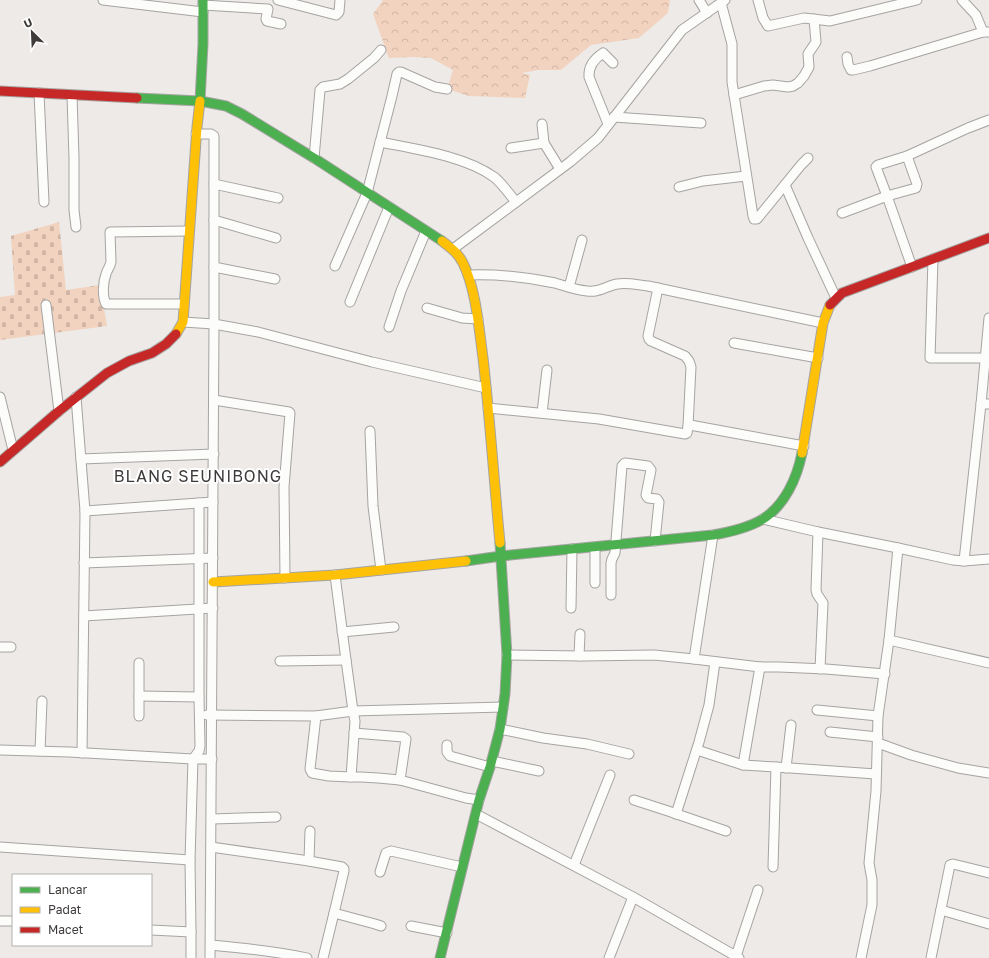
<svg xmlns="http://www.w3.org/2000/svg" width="989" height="958" font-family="'Golos Text',sans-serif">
  <defs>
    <pattern id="cemetery-stones" width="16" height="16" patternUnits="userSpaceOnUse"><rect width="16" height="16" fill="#f2d3c0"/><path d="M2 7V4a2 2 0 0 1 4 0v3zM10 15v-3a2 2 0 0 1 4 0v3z" fill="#d1b6a6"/></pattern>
    <pattern id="park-crowns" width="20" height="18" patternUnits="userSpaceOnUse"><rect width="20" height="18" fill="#f2d3c0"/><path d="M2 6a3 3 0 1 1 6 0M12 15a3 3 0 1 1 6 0" fill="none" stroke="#d1b6a6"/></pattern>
  </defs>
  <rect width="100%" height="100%" fill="#edeae7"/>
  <!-- cemetery -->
  <polygon fill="url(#cemetery-stones)" points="59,222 66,290 100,285 107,326 0,340 0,297 15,295 11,236"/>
  <!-- park -->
  <polygon fill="url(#park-crowns)" points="383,0 670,0 668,13 639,38 591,45 561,70 539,70 522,73 530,75 525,98 469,96 447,89 453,70 431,58 413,57 389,58 373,14"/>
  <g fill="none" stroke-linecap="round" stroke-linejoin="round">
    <defs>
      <g id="street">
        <polyline points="103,0 203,12"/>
        <polyline points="278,0 336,15 339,12 340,0"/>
        <polyline points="699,0 707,13"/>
        <polyline points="758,0 763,18 768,26 804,18 830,21 917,0"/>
        <polyline points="962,0 976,15 983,32"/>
        <polyline points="721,3 732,44 732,82 753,216 754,219 757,219 801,165 808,158"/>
        <polyline points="203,5 268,9 266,19 267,21 281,24"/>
        <polyline points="847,57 848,64 851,70 853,70 870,66 973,35 983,32 989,32"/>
        <polyline points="39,93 44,202"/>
        <polyline points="72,95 74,158 74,210 76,227"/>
        <polyline points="734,95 764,86 773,85 788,87 793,86 798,83 804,76 809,67 808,54 816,42 814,19"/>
        <polyline points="614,117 701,123"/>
        <polyline points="542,124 544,143 560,169"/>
        <path d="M608 124 589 77C588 66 594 59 603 53L613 63"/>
        <polyline points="196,134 211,134 214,136 214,324 210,958"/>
        <path d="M380 142C415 149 465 156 494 177 501 182 510 195 516 202"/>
        <polyline points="511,148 544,143"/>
        <polyline points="907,156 968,128 989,120"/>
        <polyline points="314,158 320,90 323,87 340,84 348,79 374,58 381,50"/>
        <polyline points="214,184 278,198"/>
        <polyline points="785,185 808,238 836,298"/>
        <polyline points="679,187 703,181 746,176"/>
        <polyline points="842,213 887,196 916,188 917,184 907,156 878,165 876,167 887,196 912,267"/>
        <polyline points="214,220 276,238"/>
        <polyline points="453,249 570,162 598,138 682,30 725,0"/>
        <polyline points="933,259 930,358 986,358"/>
        <polyline points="335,266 367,193 392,96 397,74 399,72 401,72 435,87 447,89"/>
        <polyline points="214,267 275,279"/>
        <path d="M469 275C498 274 526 277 555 283 565 286 576 290 587 291 598 293 607 286 617 284 627 282 638 285 648 286L823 323"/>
        <polyline points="569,287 582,240"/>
        <polyline points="658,288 648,336 649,339 651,341 685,356 689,361 691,367 688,426"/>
        <polyline points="350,302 389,207"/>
        <path d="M184 304H106C102 296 103 282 106 274 107 270 110 267 111 262L110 232 189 231"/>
        <polyline points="46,305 59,411"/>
        <polyline points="427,308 462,318 478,319"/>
        <polyline points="989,318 981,404 989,404"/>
        <polyline points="183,322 214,324 258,332 372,362 486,388"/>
        <polyline points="389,327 401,291 426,231"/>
        <polyline points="734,343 818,358"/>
        <polyline points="0,397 13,450"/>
        <polyline points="76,397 85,511 82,753"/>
        <polyline points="214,400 289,412 290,413 284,487 285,578"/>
        <polyline points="488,408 599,419 685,434 687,433 688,426 690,425 804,446"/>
        <polyline points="542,413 547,370"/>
        <polyline points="370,431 373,506 381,570"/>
        <polyline points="81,459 214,454"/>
        <polyline points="85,511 213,502"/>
        <polyline points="763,519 818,532 898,548 953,560 964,561 989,559"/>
        <polyline points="818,532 816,590 817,594 823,603 820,669"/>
        <polyline points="964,561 981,404"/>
        <polyline points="84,563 213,558"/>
        <polyline points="335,575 346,660 353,711 355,721 351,777"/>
        <polyline points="595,583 595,547"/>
        <polyline points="611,595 611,563 612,559 615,553 622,466 625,463 648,466 651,470 646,495 648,498 657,499 659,502 655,541"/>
        <polyline points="571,608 572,549"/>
        <polyline points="84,616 213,608"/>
        <polyline points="342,632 394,627"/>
        <polyline points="889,640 989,663"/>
        <polyline points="0,647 11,647"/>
        <polyline points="507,655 583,656 654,655 694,659 760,667 779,667 826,669 885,674"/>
        <polyline points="579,656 580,634"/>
        <polyline points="694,659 713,535"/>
        <polyline points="280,661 346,660"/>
        <polyline points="139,696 199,697"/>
        <polyline points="817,710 878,716"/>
        <polyline points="207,715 316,716 353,711 503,707"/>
        <polyline points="139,716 139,663"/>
        <polyline points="316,716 310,769 312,773 329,776 351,777 361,777 378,778 400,780 466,798 479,800"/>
        <polyline points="500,729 543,738 587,744 629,754"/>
        <polyline points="830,732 878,737"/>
        <polyline points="354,733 403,737 406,739 400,780"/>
        <polyline points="878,743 911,755 958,768 989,773"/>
        <polyline points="447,745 447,752 450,756 490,767"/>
        <polyline points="0,750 69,752 193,759 212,759"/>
        <polyline points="697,750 743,765 776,767"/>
        <polyline points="40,751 42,701"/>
        <polyline points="492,761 539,771"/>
        <polyline points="743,765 760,667"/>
        <polyline points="786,768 791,725"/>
        <polyline points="634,800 668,811 726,831"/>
        <polyline points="476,814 633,897 739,958"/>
        <polyline points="676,814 699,742 709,705 715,662"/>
        <polyline points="212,819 276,817"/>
        <polyline points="0,847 190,860"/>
        <polyline points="211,847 309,861 342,867 344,869 344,871 334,913 375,924 381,926"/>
        <polyline points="309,861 310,831"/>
        <polyline points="574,865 610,775"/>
        <polyline points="773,867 776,767 876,774"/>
        <polyline points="380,872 386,853 391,851 462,867"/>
        <polyline points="941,910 989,924"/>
        <polyline points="0,921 13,921"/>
        <polyline points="411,926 447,933"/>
        <polyline points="151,930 191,932"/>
        <path d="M211 945C243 948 276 951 307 958"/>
        <polyline points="736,956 758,890"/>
        <polyline points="191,958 191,932 190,860 193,759 199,751 200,746 199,697 199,503"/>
        <polyline points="323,958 334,913"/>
        <polyline points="609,958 633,897"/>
        <polyline points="861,958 872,905 872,880 869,863 876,791 878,716 889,640 898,548"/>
        <polyline points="931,958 950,865 953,864 989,873"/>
      </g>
      <g id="fast">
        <polyline points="137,98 200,101 226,106 242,114 314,158 442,241"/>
        <polyline points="200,101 203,44 203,0"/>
        <path d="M466 561 501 556 713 535C730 532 748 528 763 519 785 505 797 478 802 453"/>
        <polyline points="440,958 479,800 490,767 500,729 505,694 507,655 500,543"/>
      </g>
      <g id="slow">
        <path d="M442 241C451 248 458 253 463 263 476 289 479 329 483 358 490 419 494 481 500 543"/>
        <polyline points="176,334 183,322 197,127 200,101"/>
        <polyline points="802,453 823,323 830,305"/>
        <polyline points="213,582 335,575 466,561"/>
      </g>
      <g id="jam">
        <polyline points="0,91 137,98"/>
        <polyline points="830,305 842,293 989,238"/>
        <polyline points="0,462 59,411 107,373 129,361 152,353 166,344 176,334"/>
      </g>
    </defs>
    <!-- street casing -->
    <use href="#street" stroke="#a6a4a2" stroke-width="11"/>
    <!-- fast casing -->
    <use href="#fast" stroke="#a6a4a2" stroke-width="11"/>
    <!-- slow casing -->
    <use href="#slow" stroke="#a6a4a2" stroke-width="11"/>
    <!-- jam casing -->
    <use href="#jam" stroke="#a6a4a2" stroke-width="11"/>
    <!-- street -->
    <use href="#street" stroke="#fcfcfb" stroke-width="9"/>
    <!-- fast -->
    <use href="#fast" stroke="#4caf50" stroke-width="9"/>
    <!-- slow -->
    <use href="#slow" stroke="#ffc107" stroke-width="9"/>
    <!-- jam -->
    <use href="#jam" stroke="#c62828" stroke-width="9"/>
  </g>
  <g text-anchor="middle" stroke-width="4" stroke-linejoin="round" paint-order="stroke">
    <!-- quarter labels -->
    <g font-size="16" letter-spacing="1" fill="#3e3b3a" stroke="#fff">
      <text x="198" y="482">BLANG SEUNIBONG</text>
    </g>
  </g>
  <!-- legend -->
  <rect x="12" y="874" width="140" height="72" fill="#ffffff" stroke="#b2b1b0"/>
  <rect x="20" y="887" width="20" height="6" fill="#4caf50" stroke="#b2b1b0"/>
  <text x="48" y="894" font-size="12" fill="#3e3b3a">Lancar</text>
  <rect x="20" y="907" width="20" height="6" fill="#ffc107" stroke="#b2b1b0"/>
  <text x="48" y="914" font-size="12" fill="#3e3b3a">Padat</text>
  <rect x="20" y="927" width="20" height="6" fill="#c62828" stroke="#b2b1b0"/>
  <text x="48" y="934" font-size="12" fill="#3e3b3a">Macet</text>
  <!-- north arrow -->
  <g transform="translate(32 32) rotate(336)" stroke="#ffffff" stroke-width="3" paint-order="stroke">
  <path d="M0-3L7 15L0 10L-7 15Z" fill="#3e3b3a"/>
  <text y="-6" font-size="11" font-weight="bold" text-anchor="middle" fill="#3e3b3a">U</text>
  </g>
</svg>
